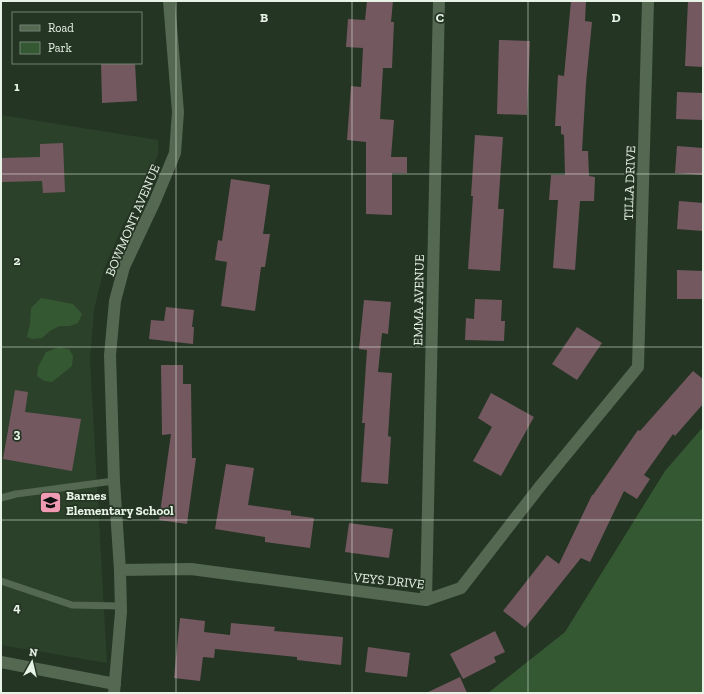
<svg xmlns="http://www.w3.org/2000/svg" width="704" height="694" font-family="'Zilla Slab',serif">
  <rect width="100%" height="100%" fill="#243523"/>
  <!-- built -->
  <polygon fill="#2c412a" points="1,115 158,140 158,155 148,176 123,225 104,269 94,310 90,360 107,663 1,645"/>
  <!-- green -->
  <g fill="#345832">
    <polygon points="41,298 73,304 82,314 78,323 70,326 59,326 50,331 42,338 32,339 27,337 30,324 31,308"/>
    <polygon points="59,347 69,349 73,356 72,366 52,382 44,381 37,376 38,367 46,352"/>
    <polygon points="703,427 703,693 488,693 565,632 665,471"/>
  </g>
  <!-- building -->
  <g fill="#745860">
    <polygon points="367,1 393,1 391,22 394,22 392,68 383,68 380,119 394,120 391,157 407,157 407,173 392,173 392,215 366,214 366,142 347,140 351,86 361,87 363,48 346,47 348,19 365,20"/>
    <polygon points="571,1 586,1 585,21 592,22 586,83 582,151 588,151 589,176 595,177 594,201 580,201 575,270 553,268 558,200 549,200 551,175 565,175 564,135 561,134 561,126 555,126 558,75 564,76"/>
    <polygon points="688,1 703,1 703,67 685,66"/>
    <polygon points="499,40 530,41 527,115 497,114"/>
    <polygon points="101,63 135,63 137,101 102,103"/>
    <polygon points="677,92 703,93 703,120 676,119"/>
    <polygon points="475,135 503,137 498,209 504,209 500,271 468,269 473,196 471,196"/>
    <polygon points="63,143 65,192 43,193 42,181 1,182 1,158 40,157 40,144"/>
    <polygon points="677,146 703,148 703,175 675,173"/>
    <polygon points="231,179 270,185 263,234 270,234 265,267 261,267 255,311 221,306 227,262 215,260 218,240 222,241"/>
    <polygon points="679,201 703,203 703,231 677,229"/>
    <polygon points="677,270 703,271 703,299 677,299"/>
    <polygon points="475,299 502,300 501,321 505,321 504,341 465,340 466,318 474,319"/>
    <polygon points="364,300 391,302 388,334 382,333 378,372 392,373 388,436 391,437 388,484 361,482 365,423 362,423 367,350 359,349"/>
    <polygon points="166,307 194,310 192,327 194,327 193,344 149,339 151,320 164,321"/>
    <polygon points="577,327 602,343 577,380 552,364"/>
    <polygon points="161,365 183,365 183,384 191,384 192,458 196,458 187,524 159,520 171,434 162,435"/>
    <polygon points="693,371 703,379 703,404 675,436 673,434 644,475 650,479 637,499 624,491 590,562 581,558 525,628 503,611 547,555 559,564 592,495 593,495 638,430 640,431"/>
    <polygon points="15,390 28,392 25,412 81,419 72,471 3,459"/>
    <polygon points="491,393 534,417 501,476 473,461 492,427 478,418"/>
    <polygon points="226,464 254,468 248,505 291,511 291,515 314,518 310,548 265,542 265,537 215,529"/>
    <polygon points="349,523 393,529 389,558 345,552"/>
    <polygon points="180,618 205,621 204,632 230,635 231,623 275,627 274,631 343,637 341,665 297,660 297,657 215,649 214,658 203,657 200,681 174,678"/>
    <polygon points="495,631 505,652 494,657 496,662 463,679 450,654"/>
    <polygon points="368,647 410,653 407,677 365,672"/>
    <polygon points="460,677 467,693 426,693"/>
  </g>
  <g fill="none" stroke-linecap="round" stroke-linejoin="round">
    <!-- lane -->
    <g stroke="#546852" stroke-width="7">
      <polyline points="1,498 16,494 114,481"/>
      <polyline points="1,581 72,605 121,606"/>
    </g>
    <!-- street -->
    <g stroke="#546852" stroke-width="12">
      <polyline points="120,570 114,481 110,355 115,301 124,267 155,201 175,153 178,112 169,1"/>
      <polyline points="426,600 439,1"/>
      <polyline points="1,662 115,684"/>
      <polyline points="114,693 121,612 120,570 191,569 426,600 461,588 541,485 638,367 648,1"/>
    </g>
  </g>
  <!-- grid -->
  <path fill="none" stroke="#e8f3e7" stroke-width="1" stroke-opacity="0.55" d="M176 1V693M352 1V693M528 1V693M1 174H703M1 347H703M1 520H703"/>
  <!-- icons -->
  <defs>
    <symbol id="school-square" viewBox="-11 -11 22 22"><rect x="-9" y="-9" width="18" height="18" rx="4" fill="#f19ab3" stroke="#243523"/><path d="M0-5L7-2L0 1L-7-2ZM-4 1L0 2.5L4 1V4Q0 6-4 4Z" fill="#111"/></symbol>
  </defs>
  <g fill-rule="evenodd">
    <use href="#school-square" x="38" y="490" width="25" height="25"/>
  </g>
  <g text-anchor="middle" stroke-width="3.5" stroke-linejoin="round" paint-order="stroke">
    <!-- street labels -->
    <g font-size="13" fill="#e8f3e7" stroke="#243523">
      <text transform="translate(629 183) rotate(-88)" y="5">TILLA DRIVE</text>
      <text transform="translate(132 220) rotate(-67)" y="5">BOWMONT AVENUE</text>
      <text transform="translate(418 300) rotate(-89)" y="5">EMMA AVENUE</text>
      <text transform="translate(389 580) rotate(6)" y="5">VEYS DRIVE</text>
    </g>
    <!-- poi labels -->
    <g font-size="13" font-weight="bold" fill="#e8f3e7" stroke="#243523" text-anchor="start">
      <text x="66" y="500">Barnes<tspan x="66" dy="15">Elementary School</tspan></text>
    </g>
  </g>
  <g font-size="13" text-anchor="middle" font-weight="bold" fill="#e8f3e7" stroke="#243523" stroke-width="3.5" stroke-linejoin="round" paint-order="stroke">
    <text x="264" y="22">B</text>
    <text x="440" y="22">C</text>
    <text x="616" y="22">D</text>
    <text x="17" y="91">1</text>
    <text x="17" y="265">2</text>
    <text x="17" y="438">3</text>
    <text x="17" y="612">4</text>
  </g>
  <!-- border -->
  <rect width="704" height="694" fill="none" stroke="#e8f3e7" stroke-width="4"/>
  <!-- legend -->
  <rect x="12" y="12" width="130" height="52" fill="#243523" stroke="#728171"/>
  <rect x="20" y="25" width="20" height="6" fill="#546852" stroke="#728171"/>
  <text x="48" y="32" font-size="12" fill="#e8f3e7">Road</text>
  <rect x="20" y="42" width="20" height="12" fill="#345832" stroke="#728171"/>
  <text x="48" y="52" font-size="12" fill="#e8f3e7">Park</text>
  <!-- north arrow -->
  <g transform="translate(32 662) rotate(8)" stroke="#243523" stroke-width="3" paint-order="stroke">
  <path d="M0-3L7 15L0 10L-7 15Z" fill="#e8f3e7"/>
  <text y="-6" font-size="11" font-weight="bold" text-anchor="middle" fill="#e8f3e7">N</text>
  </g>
</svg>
